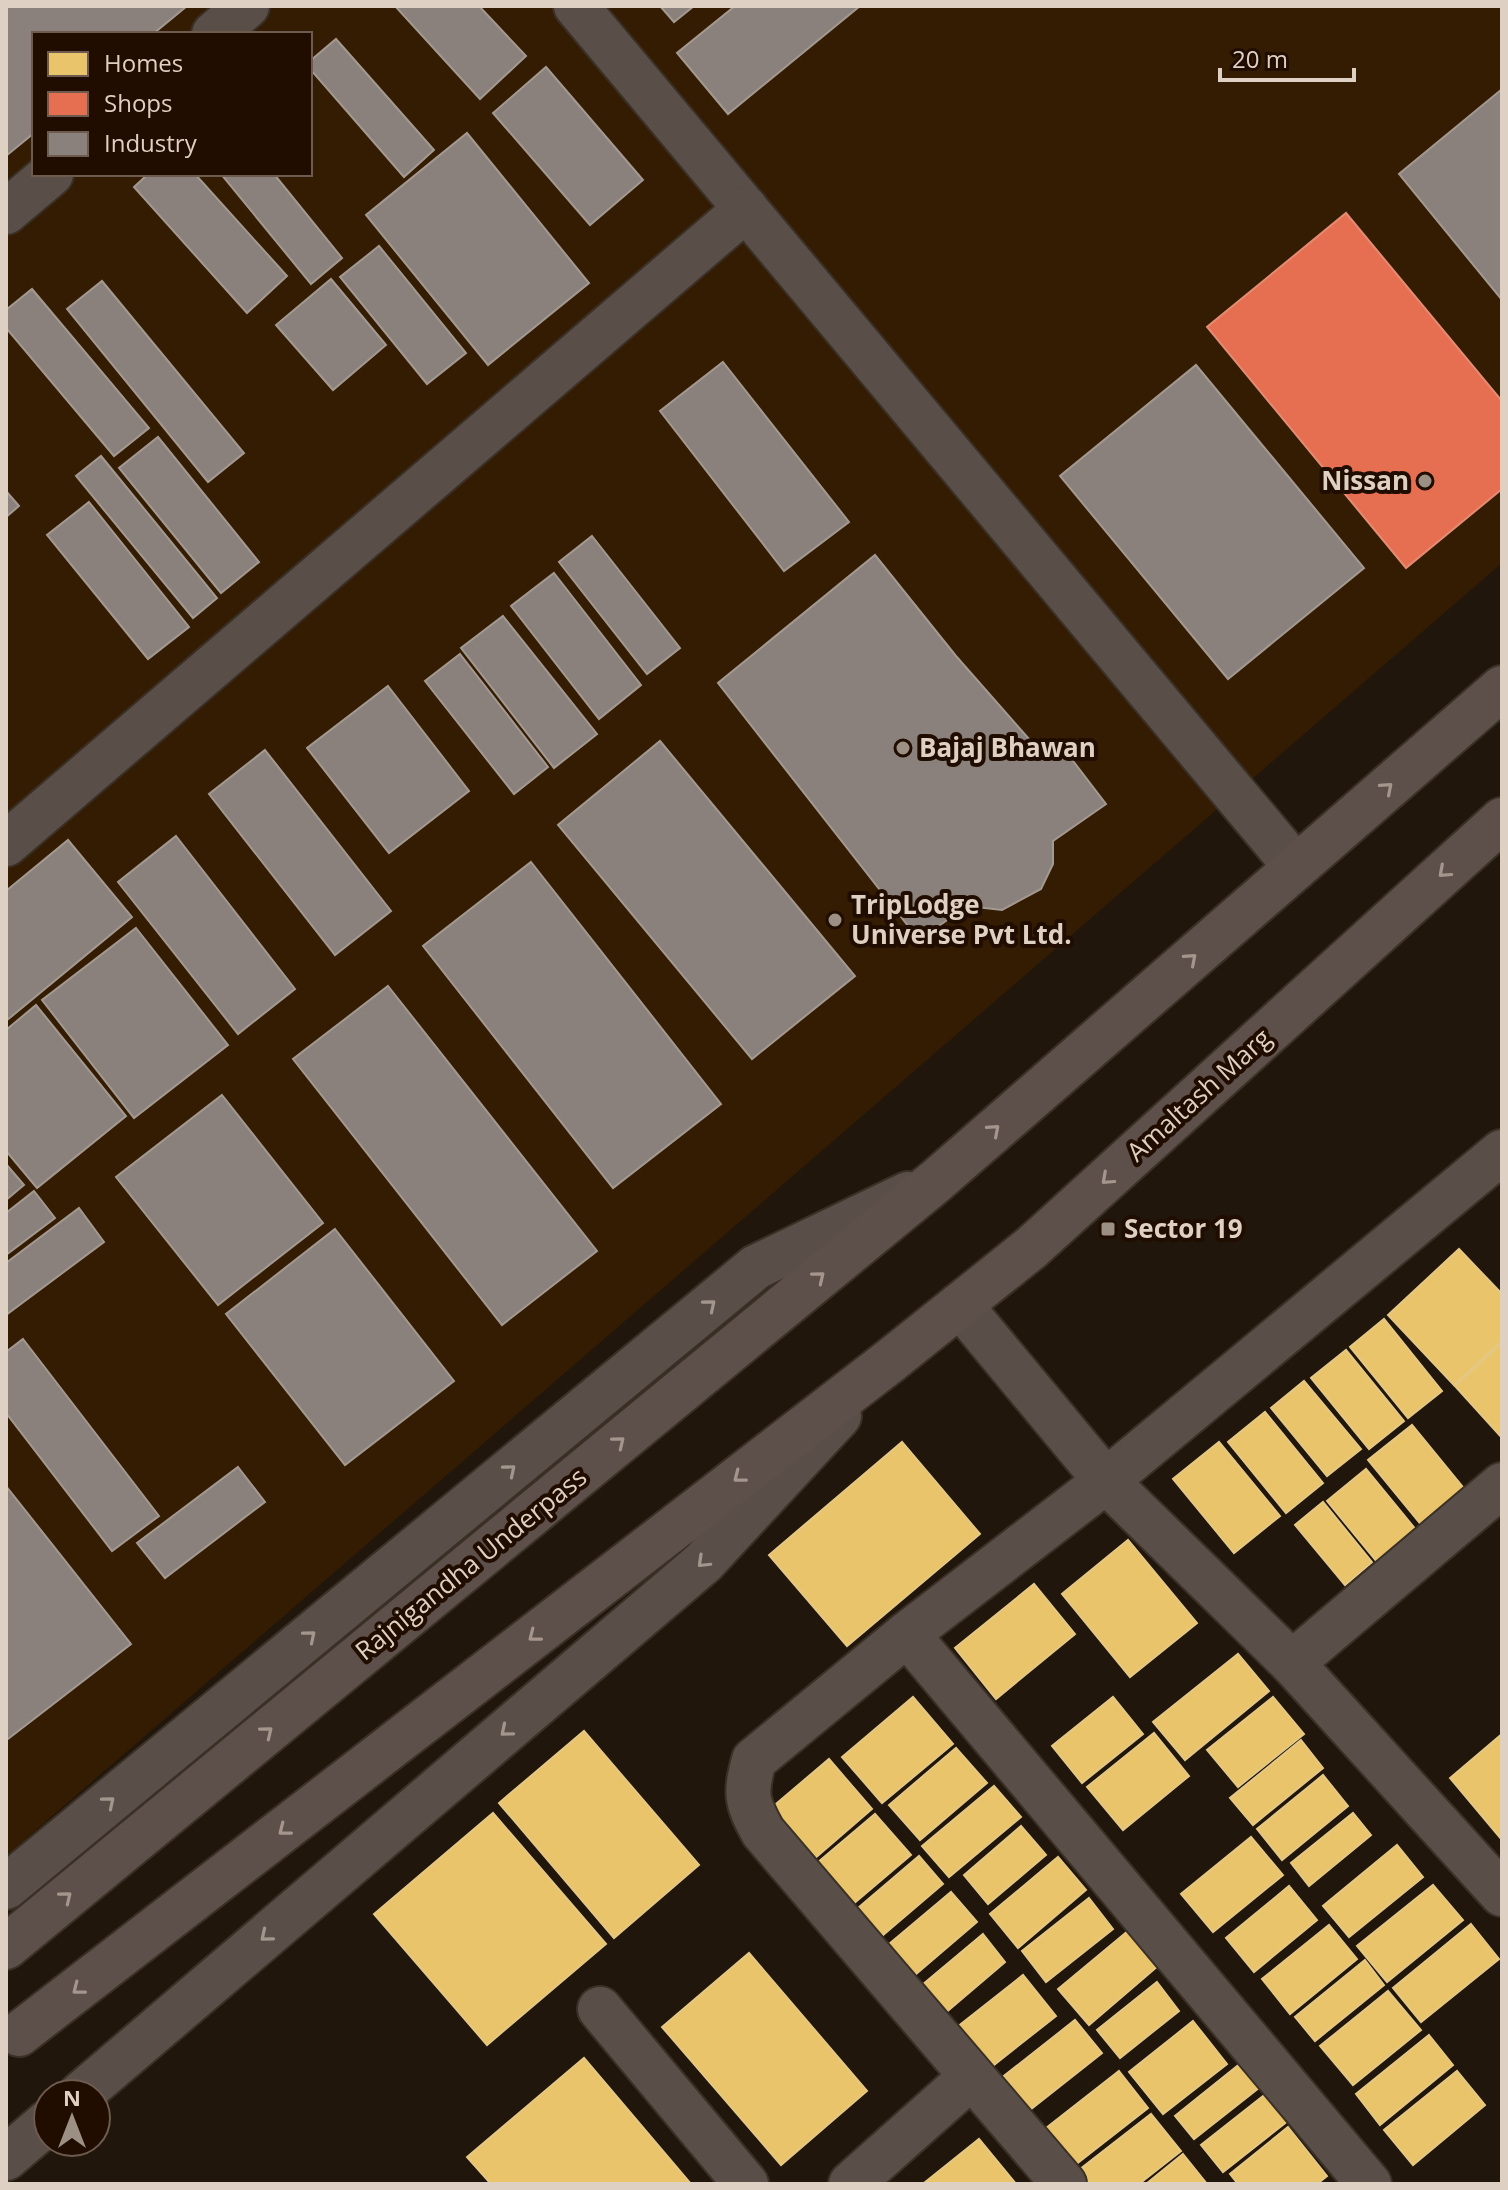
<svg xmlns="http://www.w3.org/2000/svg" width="1508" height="2190" font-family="'Open Sans',sans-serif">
  <rect width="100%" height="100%" fill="#21160b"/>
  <!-- built -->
  <path fill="#341c02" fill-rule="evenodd" d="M6 6H1502V563L6 1856ZM34 34H310V174H34Z"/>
  <!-- homes -->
  <g fill="#e9c46a" stroke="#e6c885" stroke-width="2">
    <polygon points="1459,1249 1502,1294 1502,1341 1454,1385 1388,1315"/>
    <polygon points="1384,1319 1442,1391 1408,1418 1350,1347"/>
    <polygon points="1502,1343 1502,1438 1455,1386"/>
    <polygon points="1346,1350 1404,1421 1369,1449 1311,1378"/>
    <polygon points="1304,1381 1361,1449 1327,1476 1271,1408"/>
    <polygon points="1265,1412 1323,1483 1286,1513 1228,1442"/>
    <polygon points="1412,1425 1467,1492 1423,1527 1368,1460"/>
    <polygon points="902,1442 980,1534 847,1646 769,1555"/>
    <polygon points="1219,1442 1280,1516 1234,1553 1173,1479"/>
    <polygon points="1366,1469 1426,1542 1387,1574 1327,1501"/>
    <polygon points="1323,1502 1372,1562 1345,1585 1295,1525"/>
    <polygon points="1128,1540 1197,1623 1130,1677 1062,1594"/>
    <polygon points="1034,1584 1075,1634 996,1699 955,1648"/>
    <polygon points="1238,1654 1269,1691 1185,1760 1153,1722"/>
    <polygon points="913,1697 953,1744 882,1803 842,1757"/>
    <polygon points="1113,1697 1143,1734 1082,1783 1052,1746"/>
    <polygon points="1273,1697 1304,1734 1238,1787 1207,1750"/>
    <polygon points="584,1731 699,1865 614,1938 499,1803"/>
    <polygon points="1154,1733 1189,1776 1123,1830 1087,1787"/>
    <polygon points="1502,1734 1502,1840 1450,1778"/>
    <polygon points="1301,1740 1323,1768 1253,1825 1230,1798"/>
    <polygon points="956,1748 987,1783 920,1840 889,1805"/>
    <polygon points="829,1759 872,1809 807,1865 764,1814"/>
    <polygon points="1323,1775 1348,1806 1282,1860 1257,1829"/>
    <polygon points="994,1786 1021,1817 949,1877 922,1846"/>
    <polygon points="493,1813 606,1944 487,2045 374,1914"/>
    <polygon points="1353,1813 1371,1835 1309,1886 1291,1863"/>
    <polygon points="875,1814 911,1855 846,1910 811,1868"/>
    <polygon points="1021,1826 1046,1855 988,1904 964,1875"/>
    <polygon points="1251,1837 1283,1875 1213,1932 1181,1894"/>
    <polygon points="1397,1845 1423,1877 1349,1937 1323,1906"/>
    <polygon points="919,1856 943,1884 876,1941 852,1913"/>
    <polygon points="1058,1857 1086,1890 1018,1948 990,1914"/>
    <polygon points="1433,1885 1463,1920 1387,1982 1357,1946"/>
    <polygon points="1289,1886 1317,1920 1254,1972 1226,1938"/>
    <polygon points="951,1892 977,1922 909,1980 883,1949"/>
    <polygon points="1089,1898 1113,1929 1046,1982 1022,1951"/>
    <polygon points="1471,1924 1499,1959 1421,2022 1393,1988"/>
    <polygon points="1329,1925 1357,1959 1290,2014 1262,1979"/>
    <polygon points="1128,1931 1158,1966 1089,2025 1058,1989"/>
    <polygon points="983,1934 1005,1962 944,2014 921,1986"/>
    <polygon points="749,1953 867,2091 781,2165 662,2027"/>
    <polygon points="1365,1960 1384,1985 1315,2041 1295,2017"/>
    <polygon points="1023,1975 1056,2016 980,2076 947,2035"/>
    <polygon points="1157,1982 1179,2011 1120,2058 1097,2030"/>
    <polygon points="1388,1991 1421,2030 1353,2085 1320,2046"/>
    <polygon points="1075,2020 1102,2053 1021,2117 995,2083"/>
    <polygon points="1193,2021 1227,2064 1163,2114 1129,2072"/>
    <polygon points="1429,2035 1453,2065 1380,2125 1356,2094"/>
    <polygon points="584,2058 691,2184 491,2184 467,2157"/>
    <polygon points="1241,2063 1260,2087 1194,2139 1175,2116"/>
    <polygon points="1119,2071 1148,2108 1066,2172 1036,2136"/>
    <polygon points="1457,2071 1485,2105 1413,2165 1384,2130"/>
    <polygon points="1267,2093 1289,2120 1223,2172 1201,2145"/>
    <polygon points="1151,2114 1181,2151 1139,2184 1076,2184 1070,2177"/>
    <polygon points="1288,2127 1327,2176 1317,2184 1238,2184 1230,2174"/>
    <polygon points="979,2139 1016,2184 926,2184 924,2183"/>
    <polygon points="1183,2154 1207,2184 1146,2184"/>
  </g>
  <!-- shops -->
  <polygon fill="#e76f51" stroke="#e48c73" stroke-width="2" points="1346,213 1502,401 1502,489 1406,568 1207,327"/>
  <!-- industry -->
  <g fill="#8a817c" stroke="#a39991" stroke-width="2">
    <polygon points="6,6 187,6 153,34 34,34 34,133 6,156"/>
    <polygon points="395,6 479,6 526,56 480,99"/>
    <polygon points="660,6 694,6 674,22"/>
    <polygon points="735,6 860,6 728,114 677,53"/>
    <polygon points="336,39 434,150 404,177 310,69 310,61"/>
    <polygon points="546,67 643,180 590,225 493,113"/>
    <polygon points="1502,89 1502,300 1399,174"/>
    <polygon points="467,133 589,283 488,365 366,215"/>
    <polygon points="148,174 195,174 287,276 247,313 134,187"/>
    <polygon points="221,174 274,174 342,258 311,284"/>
    <polygon points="379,246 466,353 427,384 340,277"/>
    <polygon points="331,279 386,345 333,390 276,325"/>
    <polygon points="102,281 244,453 208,482 67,309"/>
    <polygon points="32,289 149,428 114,456 6,328 6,310"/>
    <polygon points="723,362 849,522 784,571 660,411"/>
    <polygon points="1196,365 1364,568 1228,679 1060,476"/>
    <polygon points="158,437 259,562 221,593 119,468"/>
    <polygon points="101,456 217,598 193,618 76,476"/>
    <polygon points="6,491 19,506 6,517"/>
    <polygon points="89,502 189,627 148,659 47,535"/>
    <polygon points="592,536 680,648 647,674 559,562"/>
    <polygon points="875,555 956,656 1044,756 1057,740 1106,804 1053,841 1053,864 1041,889 1002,910 967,906 919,940 718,683"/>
    <polygon points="554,573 641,685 599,719 511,606"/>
    <polygon points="503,616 597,734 554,768 461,648"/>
    <polygon points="460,654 548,767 514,794 425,681"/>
    <polygon points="388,686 469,791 389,853 307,748"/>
    <polygon points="660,741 855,976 752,1059 558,825"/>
    <polygon points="265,750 391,911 335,955 209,794"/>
    <polygon points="176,836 295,989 238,1034 118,882"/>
    <polygon points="68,840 132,917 6,1021 6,891"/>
    <polygon points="531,862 721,1104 613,1188 423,946"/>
    <polygon points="136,928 228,1045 134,1118 42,1000"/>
    <polygon points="388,986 597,1251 502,1325 293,1059"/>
    <polygon points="36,1005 126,1116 37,1188 6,1151 6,1030"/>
    <polygon points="222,1095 323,1223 218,1305 116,1177"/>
    <polygon points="6,1164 24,1185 6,1200"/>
    <polygon points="34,1191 55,1218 6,1255 6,1213"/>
    <polygon points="79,1208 104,1242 6,1315 6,1263"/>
    <polygon points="335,1229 454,1381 345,1465 226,1314"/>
    <polygon points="23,1339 159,1516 112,1551 6,1413 6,1352"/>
    <polygon points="238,1467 265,1502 165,1578 137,1543"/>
    <polygon points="6,1486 131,1644 8,1739 6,1737"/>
  </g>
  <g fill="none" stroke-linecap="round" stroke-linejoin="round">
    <defs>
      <g id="minor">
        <polyline points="576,6 1296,867"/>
        <polyline points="214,34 247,6"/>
        <polyline points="6,212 51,174"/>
        <polyline points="6,844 746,209"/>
        <polyline points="960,1305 1106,1481 1292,1663 1502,1894"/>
        <polyline points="907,1634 1369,2184"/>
        <polyline points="1292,1663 1502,1485"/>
        <polyline points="6,1887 756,1267 908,1194"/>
        <polyline points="600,2009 746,2184"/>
        <polyline points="81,2094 704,1562 839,1416"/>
        <polyline points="6,2158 48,2122"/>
        <polyline points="851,2184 971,2077"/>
        <path d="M1064 2184 763 1832C746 1802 745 1793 754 1760L907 1634 1106 1481 1502 1152"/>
      </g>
      <g id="major">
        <polyline points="6,1947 936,1181 1502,688"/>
        <polyline points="19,2034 890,1361 1031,1248 1502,820"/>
      </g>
    </defs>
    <!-- minor casing -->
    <use href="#minor" stroke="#3a3026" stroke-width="48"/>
    <!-- major casing -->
    <use href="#major" stroke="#3a3026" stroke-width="48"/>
    <!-- minor -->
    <use href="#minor" stroke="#5a4e49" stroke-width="44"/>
    <!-- major -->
    <use href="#major" stroke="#5d4f49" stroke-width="44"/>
  </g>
  <!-- one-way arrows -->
  <defs><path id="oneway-chevron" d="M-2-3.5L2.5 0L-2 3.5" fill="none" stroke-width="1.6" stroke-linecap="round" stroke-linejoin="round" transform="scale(2)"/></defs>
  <g stroke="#a4968c">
    <use href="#oneway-chevron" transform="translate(1387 788) rotate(-41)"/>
    <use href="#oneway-chevron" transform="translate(1444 872) rotate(138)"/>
    <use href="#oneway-chevron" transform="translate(1191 959) rotate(-41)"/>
    <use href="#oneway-chevron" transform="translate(994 1130) rotate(-41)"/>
    <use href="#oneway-chevron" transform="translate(1107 1179) rotate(138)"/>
    <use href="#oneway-chevron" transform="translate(819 1277) rotate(-39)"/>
    <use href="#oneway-chevron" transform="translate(619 1442) rotate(-39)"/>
    <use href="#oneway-chevron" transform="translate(739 1477) rotate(142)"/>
    <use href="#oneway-chevron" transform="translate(534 1636) rotate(142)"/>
    <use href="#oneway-chevron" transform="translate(267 1732) rotate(-39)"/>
    <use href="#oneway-chevron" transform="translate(284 1830) rotate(142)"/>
    <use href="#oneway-chevron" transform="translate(66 1897) rotate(-39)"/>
    <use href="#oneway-chevron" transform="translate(78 1989) rotate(142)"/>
  </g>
  <g stroke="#a3968c">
    <use href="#oneway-chevron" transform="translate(710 1305) rotate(-40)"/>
    <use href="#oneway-chevron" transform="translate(510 1470) rotate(-40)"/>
    <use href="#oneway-chevron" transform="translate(703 1562) rotate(136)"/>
    <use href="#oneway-chevron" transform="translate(310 1636) rotate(-40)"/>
    <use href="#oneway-chevron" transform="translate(506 1731) rotate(140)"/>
    <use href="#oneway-chevron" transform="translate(109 1802) rotate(-40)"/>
    <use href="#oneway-chevron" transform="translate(266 1936) rotate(140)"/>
  </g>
  <!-- markers -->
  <g fill="#9c8f83" stroke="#200d00" stroke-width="3">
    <circle cx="1425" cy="481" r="8"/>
    <circle cx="903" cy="748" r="8"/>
    <circle cx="835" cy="920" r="8"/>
    <rect x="1100" y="1221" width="16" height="16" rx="4"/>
  </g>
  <g text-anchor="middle" stroke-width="8" stroke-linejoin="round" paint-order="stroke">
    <!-- poi labels -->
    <g font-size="26" font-weight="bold" fill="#ded0c3" stroke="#200d00" text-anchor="start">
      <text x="1409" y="490" text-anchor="end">Nissan</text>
      <text x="919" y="757">Bajaj Bhawan</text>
      <text x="851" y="914">TripLodge<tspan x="851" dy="30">Universe Pvt Ltd.</tspan></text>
      <text x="1124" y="1238">Sector 19</text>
    </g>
    <!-- street labels -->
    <g font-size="26" fill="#ded0c3" stroke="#200d00">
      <text transform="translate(1199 1095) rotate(-42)" y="9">Amaltash Marg</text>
      <text transform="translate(471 1564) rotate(-39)" y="9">Rajnigandha Underpass</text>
    </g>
  </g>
  <!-- border -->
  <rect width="1508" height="2190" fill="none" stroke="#ded0c3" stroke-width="16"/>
  <!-- legend -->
  <rect x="32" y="32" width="280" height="144" fill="#200d00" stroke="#6c5b4e" stroke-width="2"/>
  <rect x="48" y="52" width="40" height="24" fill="#e9c46a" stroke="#6c5b4e" stroke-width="2"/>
  <text x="104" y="72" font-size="24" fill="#ded0c3">Homes</text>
  <rect x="48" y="92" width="40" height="24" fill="#e76f51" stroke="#6c5b4e" stroke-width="2"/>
  <text x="104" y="112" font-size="24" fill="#ded0c3">Shops</text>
  <rect x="48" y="132" width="40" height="24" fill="#8a817c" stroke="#6c5b4e" stroke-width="2"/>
  <text x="104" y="152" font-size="24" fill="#ded0c3">Industry</text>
  <!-- north arrow -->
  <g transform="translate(72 2118)"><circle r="38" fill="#200d00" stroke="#6c5b4e" stroke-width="2"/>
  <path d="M0-6L14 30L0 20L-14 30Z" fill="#9c8f83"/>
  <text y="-12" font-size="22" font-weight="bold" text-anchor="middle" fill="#ded0c3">N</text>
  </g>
  <!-- scale -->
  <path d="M1220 68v12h134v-12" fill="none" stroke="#ded0c3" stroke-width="4"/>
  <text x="1232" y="68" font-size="24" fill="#ded0c3" stroke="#200d00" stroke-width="6" paint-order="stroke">20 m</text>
</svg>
